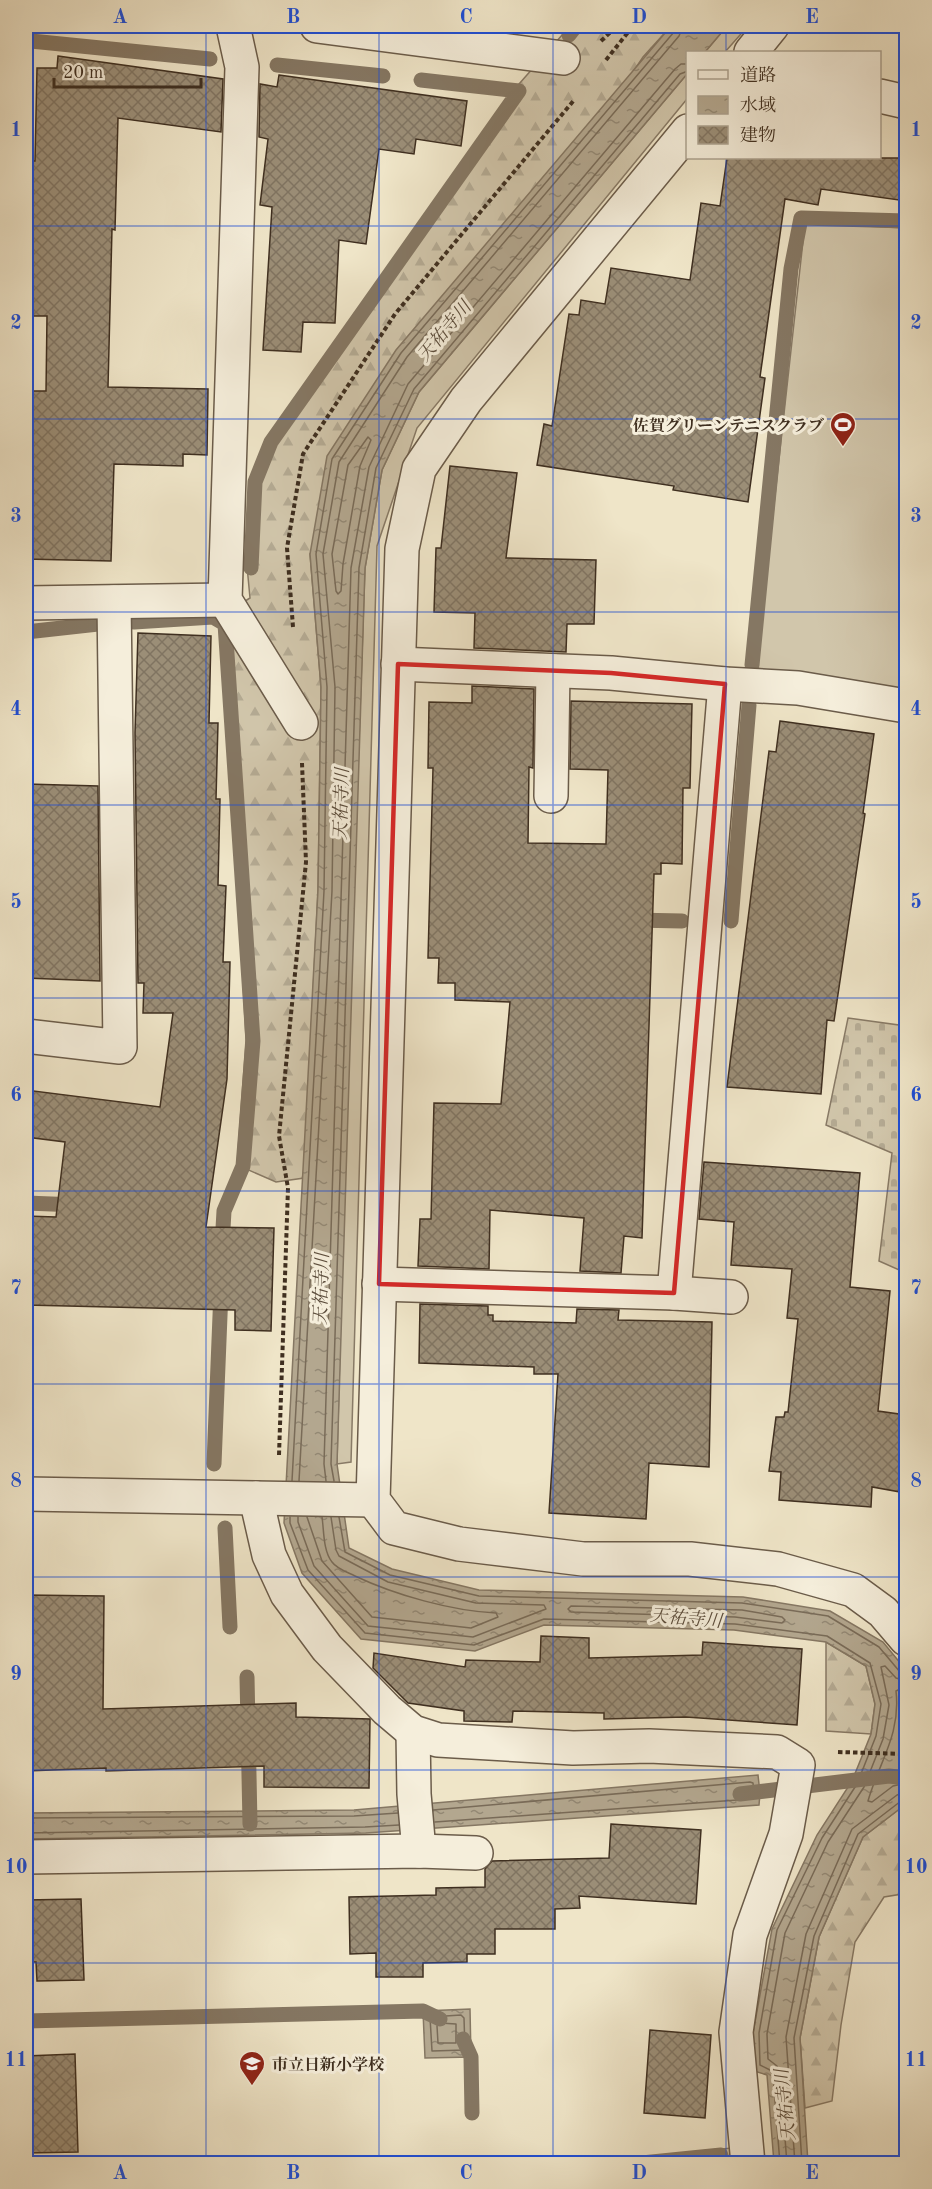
<svg xmlns="http://www.w3.org/2000/svg" width="932" height="2189" font-family="'Old Standard TT','Noto Serif JP',serif">
  <defs>
    <pattern id="forest-firs" width="22" height="20" patternUnits="userSpaceOnUse" patternTransform="scale(1.5)"><rect width="22" height="20" fill="#d1c6ab"/><path d="M5 1l3.5 6h-7zM16 11l3.5 6h-7z" fill="#b4aa93"/></pattern>
    <pattern id="cemetery-stones" width="16" height="16" patternUnits="userSpaceOnUse" patternTransform="scale(1.5)"><rect width="16" height="16" fill="#d1c6ab"/><path d="M2 7V4a2 2 0 0 1 4 0v3zM10 15v-3a2 2 0 0 1 4 0v3z" fill="#b4aa93"/></pattern>
    <pattern id="water-ripples" width="26" height="14" patternUnits="userSpaceOnUse" patternTransform="scale(1.5)"><rect width="26" height="14" fill="#b3a78f"/><path d="M2 4q2-2 4 0t4 0M15 11q2-2 4 0t4 0" fill="none" stroke="#938874"/></pattern>
    <pattern id="building-cross-hatch" width="8" height="8" patternUnits="userSpaceOnUse" patternTransform="scale(1.5)"><rect width="8" height="8" fill="#9b8e77"/><path d="M0 0l8 8M0 8l8-8" fill="none" stroke="#807461"/></pattern>
  </defs>
  <rect width="100%" height="100%" fill="#efe5c8"/>
  <filter id="stains"><feTurbulence type="fractalNoise" baseFrequency=".00333" numOctaves="4"/><feColorMatrix values="0 0 0 0 .2 0 0 0 0 .09 0 0 0 0 .02 0 0 0 .5 -.17"/></filter>
  <radialGradient id="worn" r=".72"><stop offset=".6" stop-color="#630" stop-opacity="0"/><stop offset="1" stop-color="#630" stop-opacity=".3"/></radialGradient>
  <!-- grass -->
  <g fill="#d1c6ab" stroke="#887a66" stroke-width="1.5">
    <polygon points="727,26 748,26 725,52 705,52"/>
    <polygon points="687,74 687,99 417,428 377,546 351,1462 337,1464 346,1117 365,568 382,470 419,392"/>
    <polygon points="805,223 906,228 906,692 756,668"/>
  </g>
  <!-- forest -->
  <g fill="url(#forest-firs)" stroke="#887a66" stroke-width="1.5">
    <polygon points="570,26 671,26 643,57 310,554 321,687 318,890 304,1178 276,1182 237,1165 246,1040 224,614 250,598 247,566 251,482 268,442 512,92"/>
    <polygon points="826,1642 866,1666 875,1704 871,1734 826,1731"/>
    <polygon points="906,1804 902,1894 884,1897 855,1942 841,2025 832,2101 805,2108 800,2038 819,1937 863,1837"/>
    <polygon points="731,2148 732,2163 705,2164 705,2151"/>
  </g>
  <!-- cemetery -->
  <polygon fill="url(#cemetery-stones)" stroke="#887a66" stroke-width="1.5" points="848,1018 906,1026 906,1273 879,1261 892,1153 826,1125"/>
  <!-- water -->
  <g fill="url(#water-ripples)" stroke="#857763" stroke-width="1.5">
    <polygon points="671,26 727,26 705,52 688,52 687,74 419,392 382,470 365,568 337,1464 349,1548 392,1569 479,1590 743,1597 830,1611 883,1642 906,1670 906,1804 863,1837 819,1937 800,2038 808,2163 774,2163 767,2075 754,2071 753,2033 772,1929 817,1835 852,1781 871,1734 875,1704 866,1666 826,1642 734,1630 544,1625 475,1651 361,1639 302,1573 284,1523 318,890 321,687 310,554 327,456 396,350"/>
    <polygon points="758,1775 760,1793 759,1805 366,1833 26,1839 26,1813 354,1810"/>
    <polygon points="470,2009 471,2057 425,2058 423,2011"/>
  </g>
  <g fill="none" stroke-linecap="round" stroke-linejoin="round">
    <!-- shore -->
    <g stroke="#796b58" stroke-width="1.5">
      <polygon points="368,437 371,440 360,466 343,564 341,591 338,594 336,591 332,554 348,465"/>
      <polyline points="292,1481 324,891 327,687 316,554 332,459 401,353 674,32 675,26"/>
      <polyline points="299,1481 332,891 335,687 323,554 339,462 407,357 679,36 683,26"/>
      <polyline points="326,1481 324,1464 351,568 369,467 408,384 675,69 681,64 688,64"/>
      <polyline points="334,1481 331,1464 359,568 376,468 414,389 680,74 688,71"/>
      <polyline points="290,1517 290,1523 308,1570 365,1633 474,1645 544,1619 735,1624 827,1636 870,1663 881,1704 876,1736 857,1784 822,1838 777,1930 759,2033 760,2065 770,2070 773,2075 780,2164"/>
      <polyline points="298,1517 298,1522 314,1566 368,1626 473,1637 546,1609 544,1605 476,1603 388,1582 339,1556 336,1550 331,1517"/>
      <path d="M307 1517 322 1561 372 1617 471 1628 498 1617 496 1613C452 1611 395 1595 355 1576 347 1572 337 1569 332 1562 323 1551 324 1530 322 1517"/>
      <polyline points="339,1517 345,1552 390,1575 479,1596 742,1603 828,1616 879,1647 900,1672 906,1674"/>
      <polygon points="571,1606 742,1610 782,1617 785,1620 782,1623 735,1617 571,1612 568,1609"/>
      <path d="M906 1690H898L896 1691C901 1735 879 1762 868 1801L872 1802 893 1786 906 1783"/>
      <polyline points="433,1810 750,1782 753,1783 754,1793 751,1799 435,1822"/>
      <polyline points="26,1818 354,1816 398,1813"/>
      <polyline points="26,1833 365,1827 399,1825"/>
      <polygon points="461,2015 464,2018 465,2050 432,2051 430,2017"/>
      <polygon points="440,2023 456,2024 456,2043 438,2043 437,2026"/>
      <polyline points="787,2164 780,2074 777,2066 768,2059 767,2034 785,1933 828,1842 864,1787 883,1739 889,1705 881,1667 885,1666 896,1678 906,1681"/>
      <polyline points="795,2164 786,2037 806,1934 852,1829 897,1795 906,1792"/>
      <polyline points="802,2164 794,2038 814,1936 858,1834 901,1801 906,1800"/>
    </g>
    <!-- stream -->
    <g stroke="#857763" stroke-width="15">
      <polyline points="569,35 576,26"/>
      <polyline points="31,41 210,59"/>
      <polyline points="277,65 383,76"/>
      <polyline points="251,568 255,482 271,442 519,91 421,80"/>
      <polyline points="134,622 213,617 225,624 253,1041 243,1166 224,1211 222,1246"/>
      <polyline points="26,632 98,624"/>
      <polyline points="752,665 791,269 801,218 906,221"/>
      <polyline points="633,920 682,921"/>
      <polyline points="731,921 749,705"/>
      <polyline points="26,1203 77,1205"/>
      <polyline points="214,1464 221,1291"/>
      <polyline points="225,1528 230,1627"/>
      <polyline points="247,1677 250,1824"/>
      <polyline points="740,1794 889,1776 906,1778"/>
      <polyline points="26,2021 423,2011 440,2019"/>
      <polyline points="463,2039 471,2057 472,2113"/>
      <polyline points="632,2164 721,2155"/>
    </g>
  </g>
  <!-- building -->
  <g fill="url(#building-cross-hatch)" stroke="#3f2f20" stroke-width="1.5">
    <polygon points="58,56 223,79 221,132 118,118 115,230 112,229 108,387 208,389 207,455 183,454 183,466 114,464 111,561 26,559 26,391 46,391 47,316 26,316 27,161 35,161 37,68 57,68"/>
    <polygon points="279,75 467,101 461,146 416,139 414,154 379,149 366,244 339,240 335,323 303,322 301,352 263,350 272,207 260,205 268,139 259,137 260,84 277,87"/>
    <polygon points="727,158 906,158 906,201 821,189 818,205 785,199 760,377 765,378 748,502 673,490 674,486 537,465 544,424 552,426 569,314 579,315 581,300 605,304 611,268 690,280 701,203 720,206"/>
    <polygon points="450,466 517,473 506,558 596,560 594,624 567,624 566,652 474,648 475,613 434,612 436,548 441,548"/>
    <polygon points="138,633 211,636 209,723 218,723 216,799 220,799 218,885 226,886 223,962 230,962 227,1079 206,1227 274,1228 271,1331 235,1330 235,1310 26,1305 26,1216 56,1217 65,1142 26,1137 26,1090 160,1107 173,1013 143,1013 144,983 138,983 135,733"/>
    <polygon points="472,686 534,689 533,768 529,767 528,843 606,844 608,770 570,769 571,701 692,704 690,788 683,788 682,864 661,863 661,874 654,874 642,1238 624,1236 621,1273 580,1271 584,1218 490,1210 489,1269 418,1266 420,1219 431,1219 434,1103 501,1104 510,1002 455,1000 455,983 438,983 439,958 428,958 433,768 428,768 429,702 472,703"/>
    <polygon points="780,721 874,734 863,813 865,814 834,1021 827,1020 821,1094 727,1087 769,751 776,752"/>
    <polygon points="26,784 98,786 100,981 26,978"/>
    <polygon points="704,1162 860,1173 850,1287 890,1291 878,1411 906,1415 906,1493 872,1487 871,1507 779,1500 781,1472 769,1471 776,1417 784,1417 785,1412 788,1412 798,1319 787,1318 792,1269 731,1265 734,1222 699,1219"/>
    <polygon points="420,1304 488,1306 488,1315 493,1315 493,1321 576,1323 577,1309 619,1310 618,1320 712,1322 709,1467 649,1463 646,1519 549,1513 558,1374 534,1374 534,1367 419,1363"/>
    <polygon points="26,1595 104,1596 103,1709 296,1703 296,1717 370,1719 369,1788 264,1787 264,1766 106,1771 106,1768 26,1771"/>
    <polygon points="541,1636 589,1638 589,1658 702,1655 703,1642 802,1649 797,1725 686,1717 604,1719 604,1713 513,1711 512,1722 464,1721 464,1711 408,1703 373,1668 374,1653 465,1667 466,1660 540,1662"/>
    <polygon points="611,1824 701,1830 696,1904 579,1896 580,1908 555,1909 555,1929 495,1929 495,1954 467,1954 467,1962 423,1963 423,1977 376,1977 376,1953 350,1954 349,1897 436,1895 436,1888 485,1887 485,1869 492,1861 609,1858"/>
    <polygon points="81,1899 84,1980 37,1981 36,1962 26,1962 26,1900"/>
    <polygon points="650,2030 711,2035 705,2118 644,2113"/>
    <polygon points="75,2054 78,2152 26,2153 26,2056"/>
  </g>
  <g fill="none" stroke-linecap="round" stroke-linejoin="round">
    <defs>
      <g id="minor">
        <polyline points="233,26 242,67 225,600 301,723"/>
        <polyline points="317,26 563,58"/>
        <polyline points="751,52 772,26"/>
        <polyline points="688,131 466,400 419,469 402,549 373,1500 394,1528 459,1544 583,1559 690,1559 778,1569 853,1590 883,1612 906,1639"/>
        <polyline points="26,603 225,600"/>
        <polyline points="398,664 611,673 725,684 798,688 906,706"/>
        <polyline points="551,796 553,671"/>
        <polyline points="26,1036 120,1047 114,602"/>
        <polyline points="379,1284 674,1293 731,1297"/>
        <polyline points="674,1293 725,684"/>
        <polyline points="26,1494 373,1500"/>
        <polyline points="256,1498 269,1555 287,1594 327,1648 387,1710 413,1732 438,1740 573,1748 649,1746 777,1752 798,1765 786,1834 750,1935 736,2032 748,2164"/>
        <polyline points="413,1732 414,1794 419,1851"/>
        <polyline points="26,1857 419,1851 476,1853"/>
      </g>
      <polyline id="tertiary" points="880,96 906,102"/>
    </defs>
    <!-- minor casing -->
    <use href="#minor" stroke="#6b5c4a" stroke-width="36"/>
    <!-- tertiary casing -->
    <use href="#tertiary" stroke="#6b5c4a" stroke-width="36"/>
    <!-- path -->
    <g stroke="#3f2f20" stroke-width="4" stroke-dasharray="4.5 3" stroke-linecap="butt">
      <polyline points="601,41 617,26"/>
      <polyline points="606,60 633,26"/>
      <polyline points="293,627 287,548 303,454 395,314 575,99"/>
      <polyline points="279,1455 288,1188 279,1136 306,862 302,763"/>
      <polyline points="838,1752 906,1754"/>
    </g>
    <!-- minor -->
    <use href="#minor" stroke="#f5eedb" stroke-width="33"/>
    <!-- tertiary -->
    <use href="#tertiary" stroke="#f5eedb" stroke-width="33"/>
  </g>
  <!-- marked area -->
  <path fill="none" stroke="#d62828" stroke-width="4.5" stroke-linejoin="round" d="M398 664 611 673 725 684 674 1293 379 1284Z"/>
  <!-- grid -->
  <path fill="none" stroke="#1d4ed8" stroke-width="1.5" stroke-opacity="0.55" d="M206 26V2164M379 26V2164M553 26V2164M726 26V52M726 158V2164M26 226H906M26 419H906M26 612H906M26 805H906M26 998H906M26 1191H906M26 1384H906M26 1577H906M26 1770H906M26 1963H906"/>
  <!-- icons -->
  <defs>
    <symbol id="stadium-pin" viewBox="-11 -11 22 30"><path d="M0 17L-7.5 6A9.5 9.5 0 1 1 7.5 6Z" fill="#8f2418" stroke="#f5eedb"/><path d="M0-5a6.5 5 0 1 0 0 10a6.5 5 0 1 0 0-10ZM-3.5-1.8h7v3.6h-7Z" fill="#fff"/></symbol>
    <symbol id="school-pin" viewBox="-11 -11 22 30"><path d="M0 17L-7.5 6A9.5 9.5 0 1 1 7.5 6Z" fill="#8f2418" stroke="#f5eedb"/><path d="M0-5L7-2L0 1L-7-2ZM-4 1L0 2.5L4 1V4Q0 6-4 4Z" fill="#fff"/></symbol>
  </defs>
  <g fill-rule="evenodd">
    <use href="#stadium-pin" x="828" y="410" width="30" height="40"/>
    <use href="#school-pin" x="237" y="2049" width="30" height="40"/>
  </g>
  <g text-anchor="middle" stroke-width="6" stroke-linejoin="round" paint-order="stroke">
    <!-- poi labels -->
    <g font-size="16" font-weight="bold" fill="#3f2f20" stroke="#f5eedb" text-anchor="end">
      <text x="824" y="431">佐賀グリーンテニスクラブ</text>
      <text x="272" y="2070" text-anchor="start">市立日新小学校</text>
    </g>
    <!-- water labels -->
    <g font-size="18" font-style="italic" fill="#5c4d3c" stroke="#f5eedb">
      <text transform="translate(444 331) rotate(-50)" y="6">天祐寺川</text>
      <text transform="translate(341 804) rotate(-88)" y="6">天祐寺川</text>
      <text transform="translate(321 1289) rotate(-88)" y="6">天祐寺川</text>
      <text transform="translate(686 1618) rotate(5)" y="6">天祐寺川</text>
      <text transform="translate(785 2105) rotate(-96)" y="6">天祐寺川</text>
    </g>
  </g>
  <!-- margin -->
  <rect width="932" height="2189" fill="none" stroke="#efe5c8" stroke-width="66"/>
  <!-- legend -->
  <rect x="686" y="51" width="195" height="108" fill="#f5eedb" stroke="#aca290" stroke-width="1.5"/>
  <rect x="698" y="70" width="30" height="9" fill="#f5eedb" stroke="#aca290" stroke-width="1.5"/>
  <text x="740" y="81" font-size="18" fill="#3f2f20">道路</text>
  <rect x="698" y="96" width="30" height="18" fill="url(#water-ripples)" stroke="#aca290" stroke-width="1.5"/>
  <text x="740" y="111" font-size="18" fill="#3f2f20">水域</text>
  <rect x="698" y="126" width="30" height="18" fill="url(#building-cross-hatch)" stroke="#aca290" stroke-width="1.5"/>
  <text x="740" y="141" font-size="18" fill="#3f2f20">建物</text>
  <!-- scale -->
  <path d="M54 78v9h147v-9" fill="none" stroke="#3f2f20" stroke-width="3"/>
  <text x="63" y="78" font-size="18" fill="#3f2f20" stroke="#f5eedb" stroke-width="4.5" paint-order="stroke">20 m</text>
  <rect x="33" y="33" width="866" height="2123" fill="none" stroke="#1d4ed8" stroke-width="2"/>
  <g font-size="20" text-anchor="middle" font-weight="bold" fill="#1d4ed8">
    <text x="120" y="23">A</text>
    <text x="293" y="23">B</text>
    <text x="466" y="23">C</text>
    <text x="639" y="23">D</text>
    <text x="812" y="23">E</text>
    <text x="16" y="136">1</text>
    <text x="916" y="136">1</text>
    <text x="16" y="329">2</text>
    <text x="916" y="329">2</text>
    <text x="16" y="522">3</text>
    <text x="916" y="522">3</text>
    <text x="16" y="715">4</text>
    <text x="916" y="715">4</text>
    <text x="16" y="908">5</text>
    <text x="916" y="908">5</text>
    <text x="16" y="1101">6</text>
    <text x="916" y="1101">6</text>
    <text x="16" y="1294">7</text>
    <text x="916" y="1294">7</text>
    <text x="16" y="1487">8</text>
    <text x="916" y="1487">8</text>
    <text x="16" y="1680">9</text>
    <text x="916" y="1680">9</text>
    <text x="16" y="1873">10</text>
    <text x="916" y="1873">10</text>
    <text x="16" y="2066">11</text>
    <text x="916" y="2066">11</text>
    <text x="120" y="2179">A</text>
    <text x="293" y="2179">B</text>
    <text x="466" y="2179">C</text>
    <text x="639" y="2179">D</text>
    <text x="812" y="2179">E</text>
  </g>
  <rect width="100%" height="100%" filter="url(#stains)"/>
  <rect width="100%" height="100%" fill="url(#worn)"/>
</svg>
